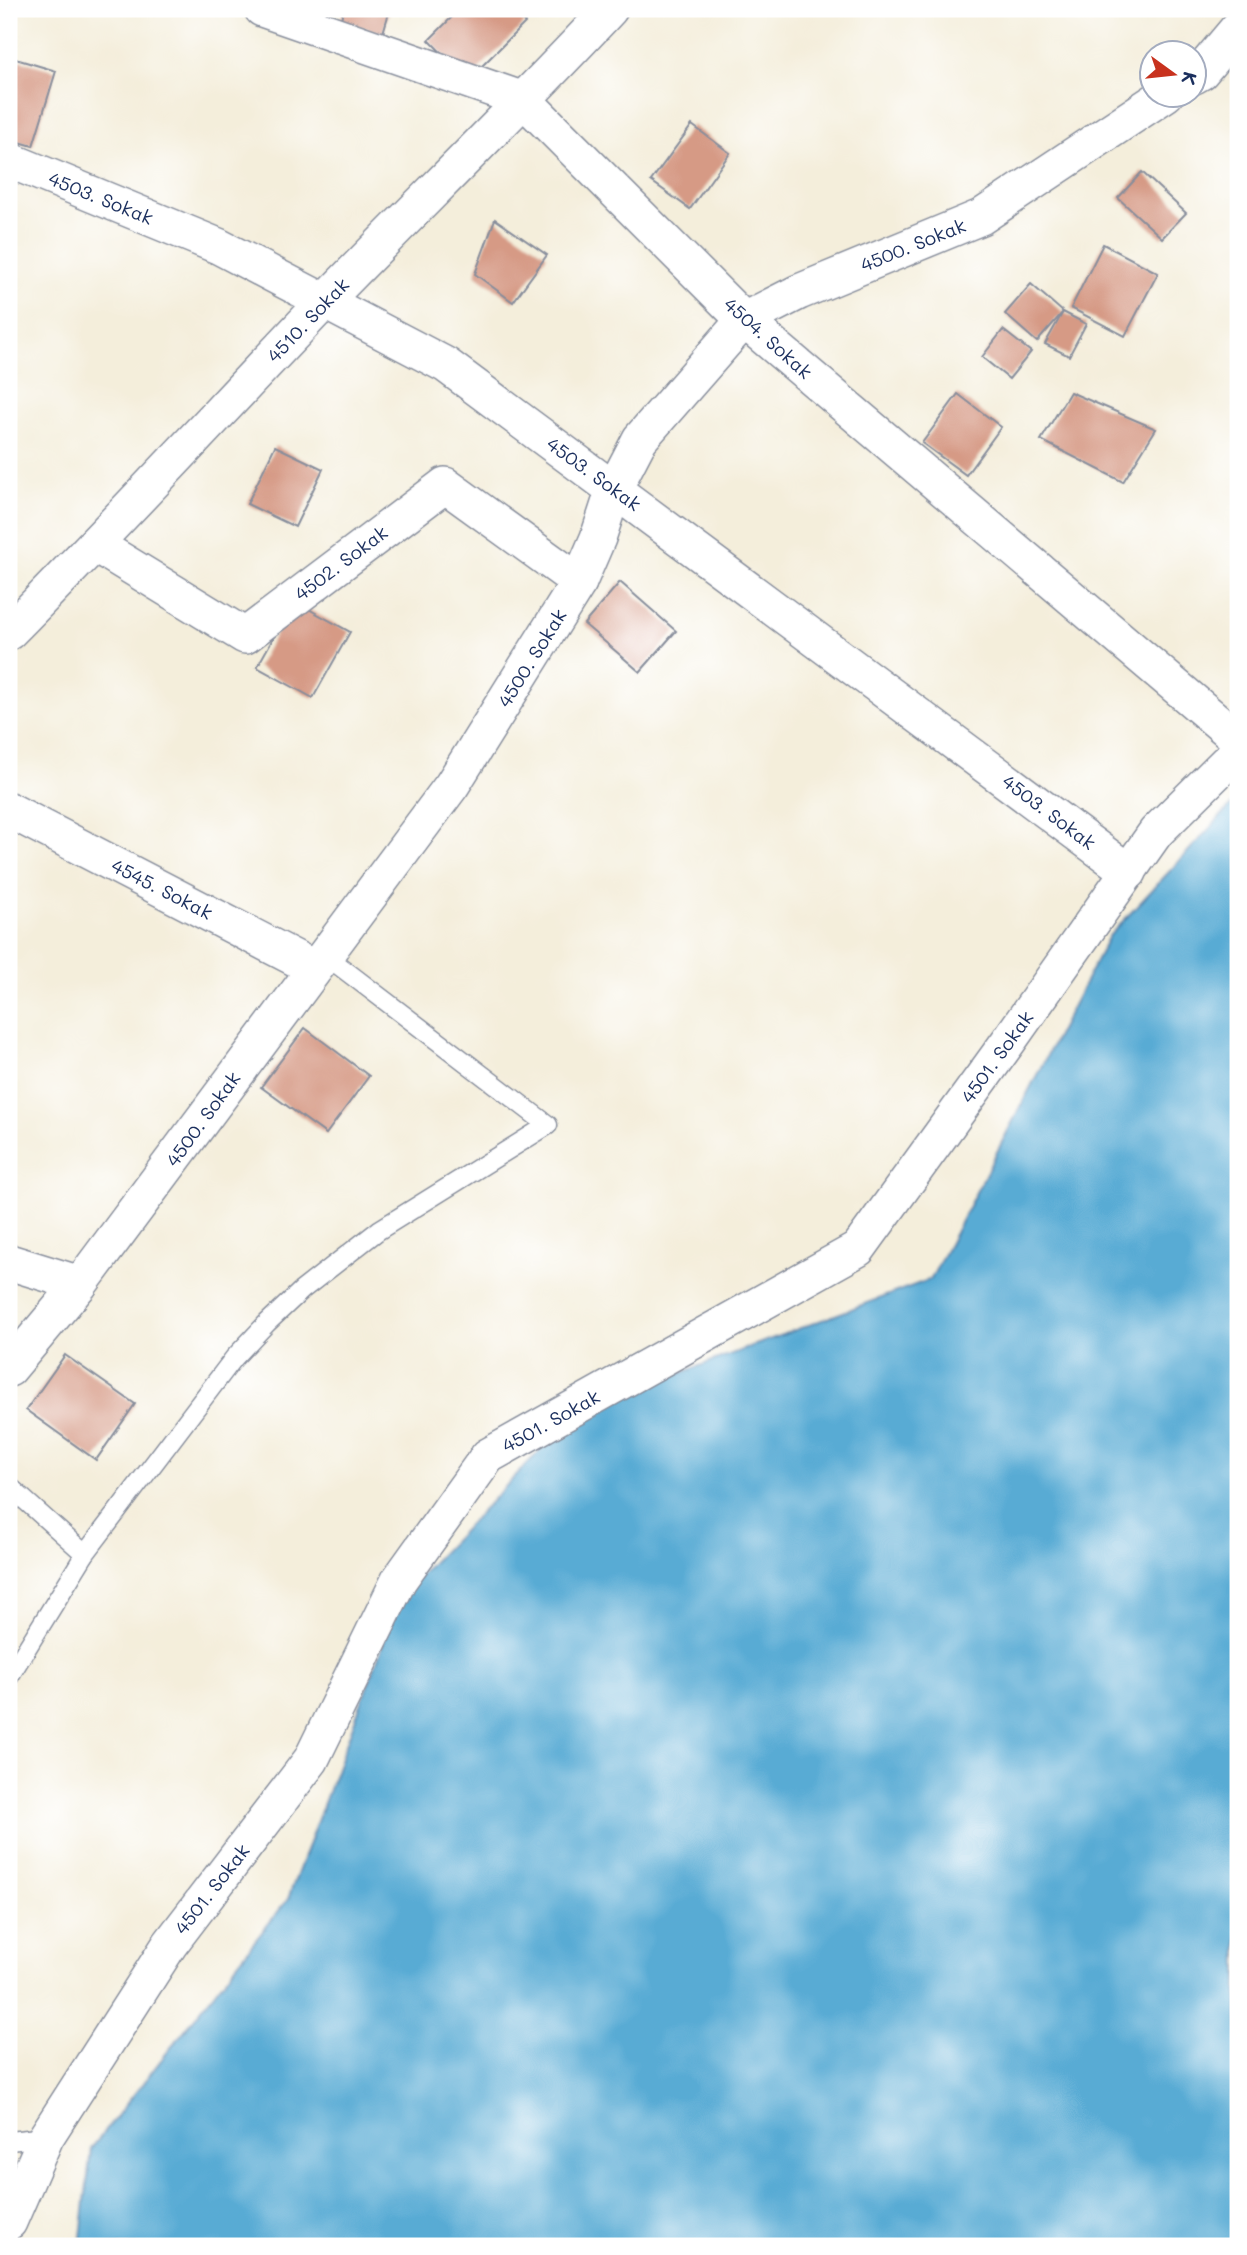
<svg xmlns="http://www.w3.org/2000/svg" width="1247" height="2255" font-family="Mali,sans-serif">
  <rect width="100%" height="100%" fill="#fff"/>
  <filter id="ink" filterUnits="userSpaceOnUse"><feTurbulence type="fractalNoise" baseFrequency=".0143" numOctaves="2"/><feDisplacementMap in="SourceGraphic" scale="14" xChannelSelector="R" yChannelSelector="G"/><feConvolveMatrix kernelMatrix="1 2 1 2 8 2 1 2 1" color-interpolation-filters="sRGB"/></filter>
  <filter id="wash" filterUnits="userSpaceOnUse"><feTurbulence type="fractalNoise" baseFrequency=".00686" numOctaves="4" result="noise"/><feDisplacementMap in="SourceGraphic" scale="28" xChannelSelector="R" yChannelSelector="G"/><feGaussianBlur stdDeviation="1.57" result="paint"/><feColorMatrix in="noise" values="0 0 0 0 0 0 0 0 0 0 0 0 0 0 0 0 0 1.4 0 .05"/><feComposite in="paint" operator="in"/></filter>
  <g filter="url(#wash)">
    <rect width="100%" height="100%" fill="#f4eedb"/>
    <!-- water -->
    <polygon fill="#59abd4" stroke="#3a6d99" stroke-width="2" points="1238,798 1238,2246 80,2246 91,2149 288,1899 402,1594 577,1412 931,1279 1109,936"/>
    <g id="blocks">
      <!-- building -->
      <g fill="#d69a85">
        <polygon points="344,9 390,9 383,33 340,21"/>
        <polygon points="460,9 511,9 525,23 468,80 429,40"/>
        <polygon points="9,57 56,71 33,146 9,139"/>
        <polygon points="692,125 730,153 690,209 651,181"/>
        <polygon points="1142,172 1186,213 1162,238 1118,198"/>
        <polygon points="495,219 547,255 513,302 475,274"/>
        <polygon points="1103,244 1158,273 1125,336 1071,308"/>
        <polygon points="1031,284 1063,312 1037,342 1005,314"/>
        <polygon points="1063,312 1086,324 1069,356 1045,344"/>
        <polygon points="1003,330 1031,352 1009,379 982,357"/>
        <polygon points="1070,392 1156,429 1123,482 1041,440"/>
        <polygon points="958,394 1001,427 966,475 922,443"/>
        <polygon points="275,446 323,469 295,527 247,504"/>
        <polygon points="620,582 676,631 640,672 584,624"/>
        <polygon points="294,601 350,632 313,698 257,667"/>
        <polygon points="305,1028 369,1076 326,1134 261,1087"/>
        <polygon points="65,1355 135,1404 96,1460 26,1410"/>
      </g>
    </g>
  </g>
  <g filter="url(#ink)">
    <use href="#blocks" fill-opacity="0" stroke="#888e9c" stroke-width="2"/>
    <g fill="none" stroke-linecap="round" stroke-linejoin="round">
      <defs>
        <g id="lane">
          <polyline points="9,1486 85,1554"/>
          <polyline points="9,1677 85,1554 234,1358 267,1323 302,1290 379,1230 548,1125 325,955"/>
          <polyline points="9,2141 46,2137"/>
        </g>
        <g id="street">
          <polyline points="262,9 524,100 744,320 1238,739"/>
          <polyline points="1194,76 1201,72 1238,28"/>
          <polyline points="9,160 218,246 446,365 1129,872"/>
          <polyline points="96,545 245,636 445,485 579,582"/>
          <path d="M9 632C116 524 219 412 324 302 419 204 517 109 610 9"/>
          <polyline points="9,810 314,968"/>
          <polyline points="9,1262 80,1284"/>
          <polyline points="9,1369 80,1284 452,785 579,582 598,538 614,489 640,439 744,320 799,292 981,217 1166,94"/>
          <polyline points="9,2222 46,2137 170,1944 311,1760 399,1580 488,1456 858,1249 1008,1042 1156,832 1238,751"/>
        </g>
      </defs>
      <!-- lane casing -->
      <use href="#lane" stroke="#888e9c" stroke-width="21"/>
      <!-- street casing -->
      <use href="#street" stroke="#888e9c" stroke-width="38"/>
      <!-- lane -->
      <use href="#lane" stroke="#fff" stroke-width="18"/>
      <!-- street -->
      <use href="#street" stroke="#fff" stroke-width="35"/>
    </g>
  </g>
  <g text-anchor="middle" stroke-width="5" stroke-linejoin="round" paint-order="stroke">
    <!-- street labels -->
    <g font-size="19" fill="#1b2f5e" stroke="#fff">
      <text transform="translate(101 198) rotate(22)" y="7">4503. Sokak</text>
      <text transform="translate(913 245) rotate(-22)" y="7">4500. Sokak</text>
      <text transform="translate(308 320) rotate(-46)" y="7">4510. Sokak</text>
      <text transform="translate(768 338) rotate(42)" y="7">4504. Sokak</text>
      <text transform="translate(594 474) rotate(36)" y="7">4503. Sokak</text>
      <text transform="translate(341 563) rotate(-37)" y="7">4502. Sokak</text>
      <text transform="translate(532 658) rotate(-58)" y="7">4500. Sokak</text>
      <text transform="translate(1049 812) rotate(37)" y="7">4503. Sokak</text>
      <text transform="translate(162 889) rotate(27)" y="7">4545. Sokak</text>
      <text transform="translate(997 1057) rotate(-54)" y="7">4501. Sokak</text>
      <text transform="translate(203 1119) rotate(-54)" y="7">4500. Sokak</text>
      <text transform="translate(551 1421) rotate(-29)" y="7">4501. Sokak</text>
      <text transform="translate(212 1889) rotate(-52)" y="7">4501. Sokak</text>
    </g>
  </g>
  <!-- margin -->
  <rect width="1247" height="2255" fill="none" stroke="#fff" stroke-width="35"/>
  <!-- north arrow -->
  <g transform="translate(1173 74) rotate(105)"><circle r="33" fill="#ffffff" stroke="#a4acbf" stroke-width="2"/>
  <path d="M0-5L12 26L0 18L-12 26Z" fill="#c8321e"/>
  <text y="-10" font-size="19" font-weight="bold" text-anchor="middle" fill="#1b2f5e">K</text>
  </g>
</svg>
